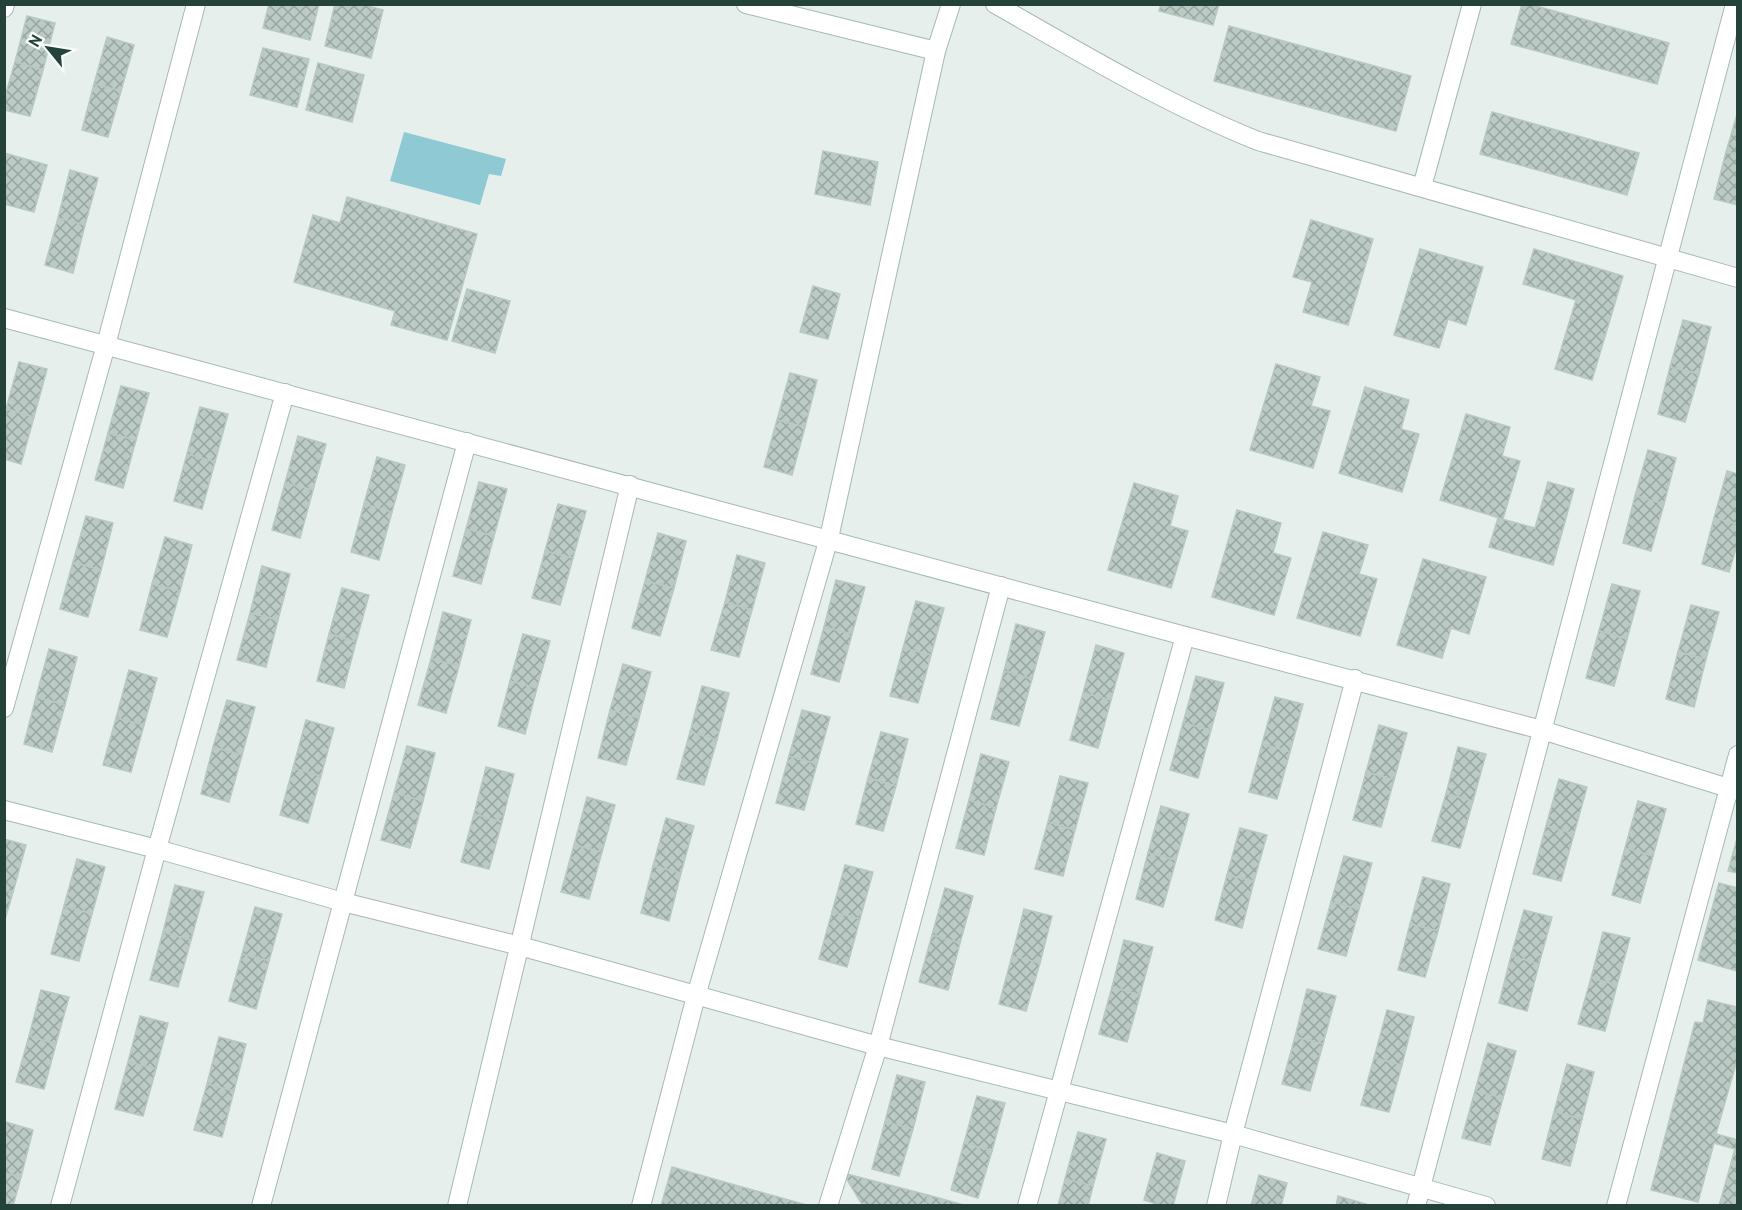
<svg xmlns="http://www.w3.org/2000/svg" width="1742" height="1210" font-family="'PT Sans',sans-serif">
  <defs>
    <pattern id="building-cross-hatch" width="8" height="8" patternUnits="userSpaceOnUse" patternTransform="scale(1.5)"><rect width="8" height="8" fill="#bbcac4"/><path d="M0 0l8 8M0 8l8-8" fill="none" stroke="#98a6a0"/></pattern>
  </defs>
  <rect width="100%" height="100%" fill="#e6efeb"/>
  <!-- water -->
  <polygon fill="#8ec9d4" points="404,132 506,159 501,176 489,174 480,205 390,181"/>
  <!-- building -->
  <g fill="url(#building-cross-hatch)" stroke="#b8c9c2" stroke-width="1.5">
    <polygon points="269,4 319,4 310,40 263,28"/>
    <polygon points="335,4 361,4 383,10 371,58 325,46"/>
    <polygon points="1161,4 1219,4 1213,25 1159,11"/>
    <polygon points="1522,4 1529,4 1669,43 1657,84 1511,44"/>
    <polygon points="27,16 55,23 43,70 15,62"/>
    <polygon points="1229,26 1411,76 1396,131 1214,81"/>
    <polygon points="107,37 134,45 121,91 94,84"/>
    <polygon points="263,48 309,59 297,107 250,95"/>
    <polygon points="15,62 43,70 30,116 4,110 4,100"/>
    <polygon points="318,63 364,75 352,122 306,110"/>
    <polygon points="94,84 121,91 108,137 82,130"/>
    <polygon points="1738,111 1738,155 1726,152"/>
    <polygon points="1492,112 1639,153 1627,195 1480,154"/>
    <polygon points="823,151 878,162 870,205 815,194"/>
    <polygon points="1726,152 1738,155 1738,205 1714,199"/>
    <polygon points="4,153 47,165 34,212 4,204"/>
    <polygon points="70,170 98,178 85,225 58,218"/>
    <polygon points="347,197 477,234 447,340 391,325 395,311 294,282 313,215 340,223"/>
    <polygon points="58,218 85,225 73,273 45,265"/>
    <polygon points="1311,220 1373,239 1348,325 1303,312 1312,282 1293,277"/>
    <polygon points="1420,249 1483,267 1466,325 1448,319 1439,348 1394,335"/>
    <polygon points="1534,249 1623,276 1592,380 1555,369 1576,300 1523,284"/>
    <polygon points="813,286 840,294 828,339 800,332"/>
    <polygon points="467,289 510,301 495,353 452,341"/>
    <polygon points="1683,320 1711,327 1699,374 1670,367"/>
    <polygon points="19,362 47,369 34,417 6,409"/>
    <polygon points="1276,364 1320,377 1311,406 1330,411 1313,468 1250,450"/>
    <polygon points="1670,367 1699,374 1685,422 1658,414"/>
    <polygon points="790,373 817,380 805,427 777,420"/>
    <polygon points="121,386 149,393 136,440 108,433"/>
    <polygon points="1365,387 1409,400 1401,429 1419,434 1402,492 1339,473"/>
    <polygon points="200,407 228,414 215,462 187,454"/>
    <polygon points="6,409 34,417 21,464 4,459"/>
    <polygon points="1466,414 1510,427 1502,456 1520,461 1503,519 1440,500"/>
    <polygon points="777,420 805,427 792,475 764,467"/>
    <polygon points="108,433 136,440 123,488 95,480"/>
    <polygon points="298,436 326,444 313,490 285,483"/>
    <polygon points="1648,450 1676,458 1664,504 1635,496"/>
    <polygon points="187,454 215,462 202,509 174,501"/>
    <polygon points="377,457 405,465 392,512 364,504"/>
    <polygon points="1727,471 1738,474 1738,524 1714,518"/>
    <polygon points="479,482 507,489 494,536 466,529"/>
    <polygon points="1548,482 1574,489 1553,565 1489,547 1498,518 1535,528"/>
    <polygon points="285,483 313,490 300,538 272,530"/>
    <polygon points="1134,483 1178,496 1170,526 1188,531 1171,588 1108,570"/>
    <polygon points="1635,496 1664,504 1651,551 1623,543"/>
    <polygon points="364,504 392,512 379,560 351,552"/>
    <polygon points="558,504 586,511 573,558 545,551"/>
    <polygon points="1237,510 1281,523 1273,553 1291,558 1274,615 1212,597"/>
    <polygon points="86,516 113,523 101,570 73,562"/>
    <polygon points="1714,518 1738,524 1738,542 1729,572 1702,564"/>
    <polygon points="466,529 494,536 481,584 453,576"/>
    <polygon points="1323,532 1368,545 1359,574 1377,579 1360,636 1297,618"/>
    <polygon points="658,533 686,541 674,588 645,581"/>
    <polygon points="165,537 192,545 180,591 152,584"/>
    <polygon points="545,551 573,558 560,605 532,598"/>
    <polygon points="737,555 765,563 752,610 725,602"/>
    <polygon points="1423,559 1486,577 1469,634 1451,628 1442,658 1397,645"/>
    <polygon points="73,562 101,570 88,617 60,609"/>
    <polygon points="262,566 290,574 278,620 250,613"/>
    <polygon points="836,580 865,587 852,634 824,627"/>
    <polygon points="645,581 674,588 660,636 632,628"/>
    <polygon points="152,584 180,591 167,637 140,630"/>
    <polygon points="1612,584 1640,591 1627,639 1599,631"/>
    <polygon points="342,588 369,595 356,642 329,634"/>
    <polygon points="916,601 944,608 931,655 903,648"/>
    <polygon points="725,602 752,610 739,657 711,650"/>
    <polygon points="1691,605 1719,612 1706,659 1678,652"/>
    <polygon points="443,612 471,620 459,666 431,659"/>
    <polygon points="250,613 278,620 266,667 237,660"/>
    <polygon points="1016,624 1045,632 1032,679 1004,671"/>
    <polygon points="824,627 852,634 839,682 811,674"/>
    <polygon points="1599,631 1627,639 1614,686 1586,678"/>
    <polygon points="329,634 356,642 344,688 317,681"/>
    <polygon points="523,634 550,641 537,688 510,681"/>
    <polygon points="1096,645 1124,653 1111,700 1083,693"/>
    <polygon points="903,648 931,655 918,703 890,696"/>
    <polygon points="49,649 77,657 65,705 36,697"/>
    <polygon points="1678,652 1706,659 1694,707 1666,699"/>
    <polygon points="431,659 459,666 446,713 418,705"/>
    <polygon points="623,664 651,672 639,718 610,710"/>
    <polygon points="129,670 157,678 144,725 116,718"/>
    <polygon points="1004,671 1032,679 1019,726 991,719"/>
    <polygon points="1196,676 1224,683 1211,730 1183,723"/>
    <polygon points="510,681 537,688 525,734 498,726"/>
    <polygon points="702,686 729,693 717,740 690,732"/>
    <polygon points="1083,693 1111,700 1098,748 1070,740"/>
    <polygon points="36,697 65,705 52,752 24,744"/>
    <polygon points="1275,697 1303,704 1290,752 1262,744"/>
    <polygon points="227,700 255,707 242,755 213,747"/>
    <polygon points="610,710 639,718 626,765 598,758"/>
    <polygon points="802,710 830,717 817,764 789,756"/>
    <polygon points="116,718 144,725 131,772 103,765"/>
    <polygon points="306,720 334,728 321,776 293,768"/>
    <polygon points="1183,723 1211,730 1198,778 1170,770"/>
    <polygon points="1379,725 1407,733 1394,780 1366,772"/>
    <polygon points="690,732 717,740 704,785 677,779"/>
    <polygon points="881,732 908,739 896,786 868,778"/>
    <polygon points="1262,744 1290,752 1277,799 1249,792"/>
    <polygon points="407,746 435,753 423,801 394,793"/>
    <polygon points="213,747 242,755 229,802 201,794"/>
    <polygon points="1458,747 1486,754 1473,801 1446,794"/>
    <polygon points="981,754 1009,762 996,808 969,800"/>
    <polygon points="789,756 817,764 804,810 776,803"/>
    <polygon points="486,767 514,774 502,822 474,814"/>
    <polygon points="293,768 321,776 308,823 280,815"/>
    <polygon points="1366,772 1394,780 1381,827 1353,820"/>
    <polygon points="1060,776 1088,783 1075,830 1048,822"/>
    <polygon points="868,778 896,786 883,831 856,824"/>
    <polygon points="1559,779 1587,787 1574,834 1546,826"/>
    <polygon points="394,793 423,801 410,848 381,840"/>
    <polygon points="1446,794 1473,801 1460,848 1432,841"/>
    <polygon points="587,797 615,805 602,852 574,845"/>
    <polygon points="969,800 996,808 984,855 956,848"/>
    <polygon points="1638,801 1666,809 1653,856 1625,848"/>
    <polygon points="1161,806 1189,814 1176,860 1148,853"/>
    <polygon points="474,814 502,822 489,869 461,862"/>
    <polygon points="666,818 694,826 681,873 653,866"/>
    <polygon points="1048,822 1075,830 1063,876 1035,869"/>
    <polygon points="1546,826 1574,834 1561,881 1533,874"/>
    <polygon points="1240,828 1267,835 1254,881 1227,875"/>
    <polygon points="1738,835 1738,873 1728,871"/>
    <polygon points="4,839 26,845 13,892 4,890"/>
    <polygon points="574,845 602,852 589,899 561,892"/>
    <polygon points="1625,848 1653,856 1640,903 1612,895"/>
    <polygon points="1148,853 1176,860 1163,907 1136,899"/>
    <polygon points="1344,856 1372,863 1359,909 1331,902"/>
    <polygon points="77,859 105,867 92,914 64,906"/>
    <polygon points="845,865 873,872 860,919 832,912"/>
    <polygon points="653,866 681,873 669,921 641,913"/>
    <polygon points="1227,875 1254,881 1242,928 1215,920"/>
    <polygon points="1423,877 1450,884 1438,931 1410,924"/>
    <polygon points="1719,883 1738,888 1737,971 1698,960"/>
    <polygon points="175,885 204,892 191,940 163,932"/>
    <polygon points="945,888 973,896 960,943 932,935"/>
    <polygon points="4,890 13,892 4,923"/>
    <polygon points="1331,902 1359,909 1346,956 1318,949"/>
    <polygon points="64,906 92,914 79,961 51,954"/>
    <polygon points="255,907 282,914 269,961 242,954"/>
    <polygon points="1024,909 1052,916 1040,963 1012,956"/>
    <polygon points="1524,910 1552,917 1539,964 1511,956"/>
    <polygon points="832,912 860,919 847,967 819,959"/>
    <polygon points="1410,924 1438,931 1425,977 1398,970"/>
    <polygon points="163,932 191,940 178,987 150,980"/>
    <polygon points="1603,932 1630,938 1617,985 1591,978"/>
    <polygon points="932,935 960,943 948,990 919,982"/>
    <polygon points="1124,940 1153,947 1140,995 1112,987"/>
    <polygon points="242,954 269,961 256,1009 229,1001"/>
    <polygon points="1012,956 1040,963 1026,1011 999,1004"/>
    <polygon points="1511,956 1539,964 1527,1011 1499,1003"/>
    <polygon points="1591,978 1617,985 1605,1031 1578,1024"/>
    <polygon points="1112,987 1140,995 1127,1042 1099,1034"/>
    <polygon points="1307,989 1336,996 1323,1044 1295,1037"/>
    <polygon points="41,990 69,997 56,1044 29,1036"/>
    <polygon points="1708,1000 1737,1007 1738,1006 1738,1057 1716,1134 1738,1140 1738,1206 1719,1206 1735,1149 1714,1143 1698,1202 1651,1190 1695,1022 1703,1023"/>
    <polygon points="1387,1010 1414,1017 1402,1065 1374,1058"/>
    <polygon points="140,1016 168,1023 156,1069 128,1062"/>
    <polygon points="29,1036 56,1044 44,1089 16,1082"/>
    <polygon points="219,1037 246,1044 234,1091 207,1084"/>
    <polygon points="1295,1037 1323,1044 1310,1091 1282,1084"/>
    <polygon points="1488,1043 1516,1051 1503,1098 1475,1091"/>
    <polygon points="1374,1058 1402,1065 1389,1112 1361,1105"/>
    <polygon points="128,1062 156,1069 143,1116 115,1109"/>
    <polygon points="1567,1064 1594,1072 1582,1119 1554,1112"/>
    <polygon points="897,1075 925,1082 913,1129 885,1122"/>
    <polygon points="207,1084 234,1091 222,1137 194,1130"/>
    <polygon points="1475,1091 1503,1098 1490,1145 1462,1138"/>
    <polygon points="977,1096 1005,1103 992,1151 964,1143"/>
    <polygon points="1554,1112 1582,1119 1570,1166 1542,1159"/>
    <polygon points="6,1122 33,1130 21,1177 4,1173"/>
    <polygon points="885,1122 913,1129 899,1176 872,1169"/>
    <polygon points="1078,1132 1106,1139 1093,1186 1065,1179"/>
    <polygon points="964,1143 992,1151 978,1198 951,1190"/>
    <polygon points="1157,1153 1185,1161 1173,1206 1163,1206 1144,1200"/>
    <polygon points="672,1167 742,1187 737,1206 661,1206"/>
    <polygon points="4,1173 21,1177 13,1206 4,1206"/>
    <polygon points="843,1173 928,1195 926,1206 863,1206"/>
    <polygon points="1259,1175 1287,1183 1281,1206 1251,1206"/>
    <polygon points="1065,1179 1093,1186 1088,1206 1058,1206"/>
    <polygon points="742,1187 807,1205 807,1206 737,1206"/>
    <polygon points="928,1195 967,1206 926,1206"/>
    <polygon points="1338,1196 1366,1204 1366,1206 1336,1206"/>
  </g>
  <g fill="none" stroke-linecap="round" stroke-linejoin="round">
    <defs>
      <g id="minor">
        <polyline points="746,4 936,51"/>
        <path d="M995 4C1081 53 1166 104 1258 141L1738 278"/>
        <polyline points="4,8 5,4"/>
        <polyline points="1422,187 1472,4"/>
        <polyline points="4,318 1185,636 1542,730 1738,791"/>
        <polyline points="4,708 106,345 196,4"/>
        <polyline points="4,810 157,849 343,902 520,946 878,1046 1233,1134 1486,1206"/>
        <polyline points="60,1206 157,849 285,393"/>
        <polyline points="261,1206 467,442"/>
        <polyline points="457,1206 630,485"/>
        <polyline points="641,1206 696,996 829,538 936,51 951,4"/>
        <polyline points="828,1206 878,1046 1001,586"/>
        <polyline points="1027,1206 1185,636"/>
        <polyline points="1216,1206 1233,1134 1355,679"/>
        <polyline points="1416,1206 1735,4"/>
        <polyline points="1616,1206 1738,755"/>
      </g>
    </defs>
    <!-- minor casing -->
    <use href="#minor" stroke="#a8b8b2" stroke-width="20"/>
    <!-- minor -->
    <use href="#minor" stroke="#fff" stroke-width="18"/>
  </g>
  <!-- border -->
  <rect width="1742" height="1210" fill="none" stroke="#24423a" stroke-width="12"/>
  <!-- north arrow -->
  <g transform="translate(48 48) rotate(300)" stroke="#f7fbf9" stroke-width="4.5" paint-order="stroke">
  <path d="M0-4.5L10 22L0 15L-10 22Z" fill="#24423a"/>
  <text y="-9" font-size="16" font-weight="bold" text-anchor="middle" fill="#24423a">N</text>
  </g>
</svg>
